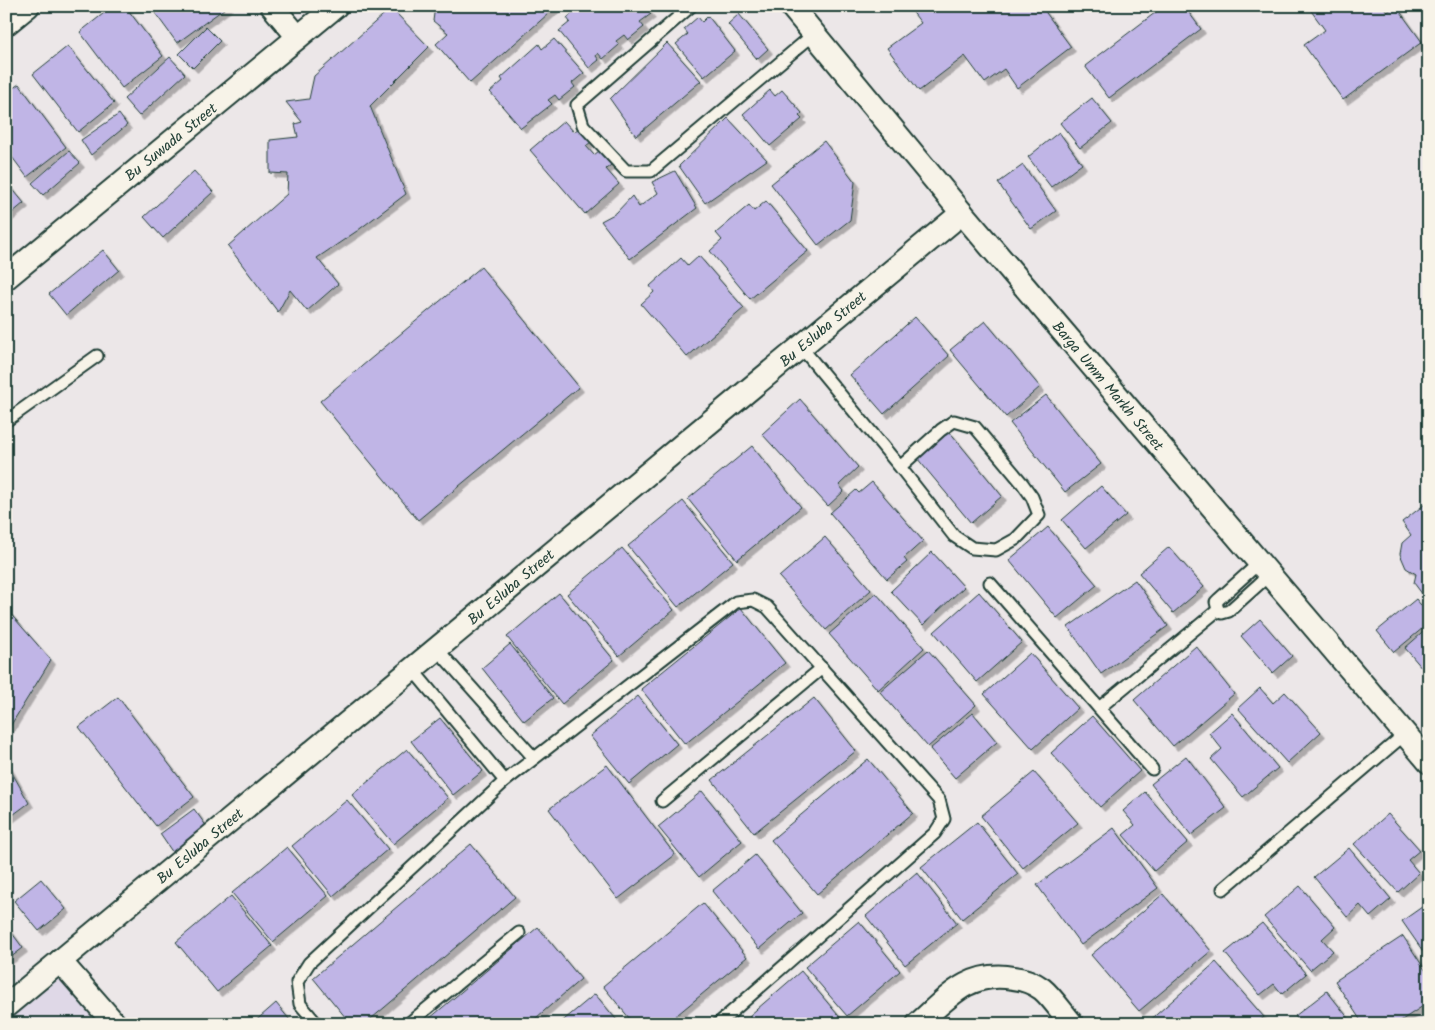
<svg xmlns="http://www.w3.org/2000/svg" width="1435" height="1030" font-family="Kalam,sans-serif">
  <defs>
    <filter id="shadow"><feDropShadow dx="4.5" dy="4.5" stdDeviation="0" flood-color="#0004"/></filter>
  </defs>
  <rect width="100%" height="100%" fill="#ece7e8"/>
  <filter id="ink" filterUnits="userSpaceOnUse"><feTurbulence type="fractalNoise" baseFrequency=".02" numOctaves="2"/><feDisplacementMap in="SourceGraphic" scale="10" xChannelSelector="R" yChannelSelector="G"/><feConvolveMatrix kernelMatrix="1 2 1 2 8 2 1 2 1" color-interpolation-filters="sRGB"/></filter>
  <g filter="url(#ink)">
    <!-- built -->
    <polygon fill="#dfd8e7" points="56,973 101,1024 6,1024 6,1015"/>
    <!-- building -->
    <g fill="#c0b5e6" stroke="#1f3d34" filter="url(#shadow)">
      <polygon points="113,6 125,6 163,56 122,88 80,32"/>
      <polygon points="150,6 228,6 177,43"/>
      <polygon points="435,6 557,6 470,83 436,44 448,33 433,21"/>
      <polygon points="581,6 645,6 651,14 640,22 644,27 628,40 624,35 616,41 619,45 603,59 598,53 596,56 599,60 589,68 559,31 570,22 567,18"/>
      <polygon points="908,6 1041,6 1071,47 1017,88 1004,69 985,83 965,56 919,91 887,48 921,23"/>
      <polygon points="1164,6 1184,6 1201,29 1109,98 1085,66"/>
      <polygon points="1312,6 1383,6 1387,12 1396,6 1422,42 1343,100 1304,45 1325,30 1309,8"/>
      <polygon points="391,8 429,47 370,106 406,194 357,231 317,258 338,284 307,311 290,290 278,312 228,246 287,194 288,174 270,173 270,140 298,137 295,124 302,122 286,102 309,99 314,76"/>
      <polygon points="739,14 768,49 757,59 728,24"/>
      <polygon points="708,16 735,51 704,77 676,44 688,34 684,29 698,17 702,22"/>
      <polygon points="206,27 220,41 193,68 179,54"/>
      <polygon points="554,39 584,73 572,83 575,87 559,100 555,95 548,100 552,104 521,128 490,92 503,81 501,78 539,44 542,49"/>
      <polygon points="667,43 701,81 636,136 610,99"/>
      <polygon points="68,46 114,103 78,132 33,74"/>
      <polygon points="170,57 185,74 139,116 124,99"/>
      <polygon points="19,84 66,147 27,177 6,149 6,93"/>
      <polygon points="770,90 775,96 782,90 802,113 799,116 802,119 770,146 743,114"/>
      <polygon points="1092,98 1112,123 1080,148 1060,123"/>
      <polygon points="119,114 127,125 91,155 81,140"/>
      <polygon points="728,118 767,160 705,203 679,166"/>
      <polygon points="564,121 574,132 580,127 591,142 586,146 594,155 599,151 611,165 606,169 619,184 585,214 530,150"/>
      <polygon points="1059,132 1082,164 1051,187 1028,157"/>
      <polygon points="824,141 855,182 850,220 818,245 771,184"/>
      <polygon points="69,151 80,163 43,195 32,183"/>
      <polygon points="1023,165 1056,211 1031,229 998,183"/>
      <polygon points="194,171 213,192 163,238 144,217"/>
      <polygon points="675,171 697,208 630,259 601,221 616,213 632,196 639,207 658,193 652,182"/>
      <polygon points="6,181 24,203 6,218"/>
      <polygon points="766,201 808,251 750,299 710,251 722,240 716,233 749,205 754,211"/>
      <polygon points="103,250 119,270 66,315 49,294"/>
      <polygon points="699,256 744,308 687,357 641,304 654,292 650,286 681,258 688,266"/>
      <polygon points="481,267 579,387 418,520 320,401"/>
      <polygon points="915,317 949,356 884,414 850,375"/>
      <polygon points="985,321 1040,387 1006,417 950,350"/>
      <polygon points="1046,395 1101,464 1065,492 1010,423"/>
      <polygon points="800,399 858,467 839,485 844,491 828,506 762,434"/>
      <polygon points="949,431 1002,496 971,523 917,458"/>
      <polygon points="752,446 801,507 737,560 688,499"/>
      <polygon points="872,482 923,541 904,558 907,562 887,579 830,513 856,490 859,493"/>
      <polygon points="1101,486 1126,515 1086,548 1062,520"/>
      <polygon points="683,501 733,562 678,607 628,546"/>
      <polygon points="1429,501 1429,596 1423,595 1414,583 1416,574 1406,568 1400,554 1402,543 1411,535 1402,522"/>
      <polygon points="1048,527 1097,585 1057,618 1009,560"/>
      <polygon points="825,537 871,590 826,630 779,577"/>
      <polygon points="1169,547 1204,587 1173,613 1139,573"/>
      <polygon points="622,548 674,610 619,656 567,594"/>
      <polygon points="932,552 964,587 923,625 891,591"/>
      <polygon points="1135,580 1168,626 1101,674 1068,627"/>
      <polygon points="979,592 1022,642 977,682 934,632"/>
      <polygon points="559,593 614,660 562,704 507,637"/>
      <polygon points="876,593 924,648 878,690 829,634"/>
      <polygon points="1416,599 1429,615 1429,623 1394,652 1377,631"/>
      <polygon points="741,608 785,663 685,744 641,689"/>
      <polygon points="8,611 51,660 6,733 6,613"/>
      <polygon points="1260,619 1292,656 1273,673 1241,636"/>
      <polygon points="1429,627 1429,676 1405,648"/>
      <polygon points="510,644 553,698 524,721 482,668"/>
      <polygon points="1196,646 1234,694 1173,746 1134,700"/>
      <polygon points="928,650 976,705 928,747 880,692"/>
      <polygon points="1030,653 1078,708 1033,749 984,694"/>
      <polygon points="1260,688 1273,703 1285,692 1321,732 1287,763 1238,708"/>
      <polygon points="638,696 677,744 629,784 590,736"/>
      <polygon points="118,697 194,797 156,826 79,727"/>
      <polygon points="814,698 856,751 754,833 712,780"/>
      <polygon points="973,713 997,742 955,778 930,749"/>
      <polygon points="1232,713 1278,768 1243,797 1211,759 1222,749 1209,733"/>
      <polygon points="1092,716 1140,771 1100,807 1051,753"/>
      <polygon points="440,718 483,771 453,795 411,741"/>
      <polygon points="407,749 448,798 393,844 352,795"/>
      <polygon points="1186,756 1226,808 1191,835 1151,784"/>
      <polygon points="868,759 913,813 817,894 771,840"/>
      <polygon points="6,762 29,803 6,820"/>
      <polygon points="607,765 675,855 618,899 549,809"/>
      <polygon points="1034,772 1078,823 1023,868 981,816"/>
      <polygon points="702,791 742,841 699,877 658,827"/>
      <polygon points="1145,792 1188,842 1154,871 1123,835 1135,825 1123,811"/>
      <polygon points="347,800 388,849 333,896 292,846"/>
      <polygon points="194,809 207,827 173,853 160,834"/>
      <polygon points="1388,814 1420,850 1408,860 1419,873 1398,892 1354,844"/>
      <polygon points="977,822 1018,874 962,919 921,867"/>
      <polygon points="1114,828 1158,888 1081,945 1037,885"/>
      <polygon points="471,844 515,897 365,1024 351,1024 313,978"/>
      <polygon points="287,847 328,896 273,942 232,893"/>
      <polygon points="1349,848 1391,899 1370,917 1360,905 1347,917 1314,877"/>
      <polygon points="755,855 802,913 759,949 712,891"/>
      <polygon points="917,872 957,923 905,965 866,916"/>
      <polygon points="41,879 66,909 39,931 14,901"/>
      <polygon points="1300,886 1335,927 1322,939 1333,951 1310,970 1264,917"/>
      <polygon points="1163,894 1211,951 1139,1011 1091,955"/>
      <polygon points="231,896 272,946 217,992 176,942"/>
      <polygon points="1429,902 1429,960 1402,921"/>
      <polygon points="703,903 747,957 666,1024 634,1024 603,986"/>
      <polygon points="859,921 900,971 847,1016 805,967"/>
      <polygon points="1262,923 1306,974 1282,994 1274,984 1260,995 1225,953"/>
      <polygon points="6,925 23,948 6,961"/>
      <polygon points="538,927 581,979 529,1024 423,1024"/>
      <polygon points="1403,936 1429,976 1429,1002 1396,1024 1363,1024 1335,981"/>
      <polygon points="1216,962 1264,1017 1256,1024 1149,1024 1148,1022"/>
      <polygon points="801,971 843,1021 840,1024 756,1024 749,1016"/>
      <polygon points="1327,991 1353,1024 1301,1024 1295,1016"/>
      <polygon points="595,994 620,1024 559,1024"/>
      <polygon points="276,1003 293,1024 252,1024"/>
    </g>
    <g fill="none" stroke-linecap="round" stroke-linejoin="round">
      <defs>
        <g id="lane">
          <polyline points="691,6 577,105 583,125 626,171 651,171 814,34"/>
          <polyline points="801,347 900,467 954,536 972,548 996,550 1016,539 1039,515 1032,497 1022,483 975,427 954,421 941,430 900,467"/>
          <polyline points="6,421 97,356"/>
          <polyline points="990,583 1152,769"/>
          <polyline points="1218,610 1216,602 1219,599 1259,563"/>
          <polyline points="1218,610 1222,613 1229,611 1269,575"/>
          <polyline points="437,649 534,758"/>
          <polyline points="413,670 505,781"/>
          <polyline points="1099,708 1218,610"/>
          <polyline points="662,801 822,668"/>
          <polyline points="1223,889 1405,734"/>
          <polyline points="317,1024 300,1004 297,982 309,963 505,781 736,602 753,600 767,607 939,800 944,819 935,833 718,1024"/>
          <polyline points="408,1024 519,933"/>
        </g>
        <g id="street">
          <polyline points="272,6 298,37"/>
          <polyline points="791,6 962,213 1429,762"/>
          <polyline points="6,24 28,6"/>
          <polyline points="6,278 336,6"/>
          <polyline points="60,961 115,1024"/>
          <polyline points="6,1006 962,213"/>
          <path d="M918 1024C948 997 970 970 1013 978 1023 979 1034 983 1042 989 1052 997 1063 1014 1072 1024"/>
        </g>
      </defs>
      <!-- lane casing -->
      <use href="#lane" stroke="#1f3d34" stroke-width="15"/>
      <!-- street casing -->
      <use href="#street" stroke="#1f3d34" stroke-width="26"/>
      <!-- lane -->
      <use href="#lane" stroke="#f7f3e8" stroke-width="11"/>
      <!-- street -->
      <use href="#street" stroke="#f7f3e8" stroke-width="22"/>
    </g>
  </g>
  <g text-anchor="middle" stroke-width="4" stroke-linejoin="round" paint-order="stroke">
    <!-- street labels -->
    <g font-size="15" fill="#1f3d34" stroke="#f7f3e8">
      <text transform="translate(171 142) rotate(-39)" y="5">Bu Suwada Street</text>
      <text transform="translate(823 329) rotate(-40)" y="5">Bu Esluba Street</text>
      <text transform="translate(1108 386) rotate(50)" y="5">Barga Umm Markh Street</text>
      <text transform="translate(511 587) rotate(-40)" y="5">Bu Esluba Street</text>
      <text transform="translate(200 846) rotate(-40)" y="5">Bu Esluba Street</text>
    </g>
  </g>
  <!-- margin -->
  <rect width="1435" height="1030" fill="none" stroke="#f7f3e8" stroke-width="25"/>
  <rect x="12" y="12" width="1410" height="1005" fill="none" stroke="#1f3d34" stroke-width="2" filter="url(#ink)"/>
</svg>
